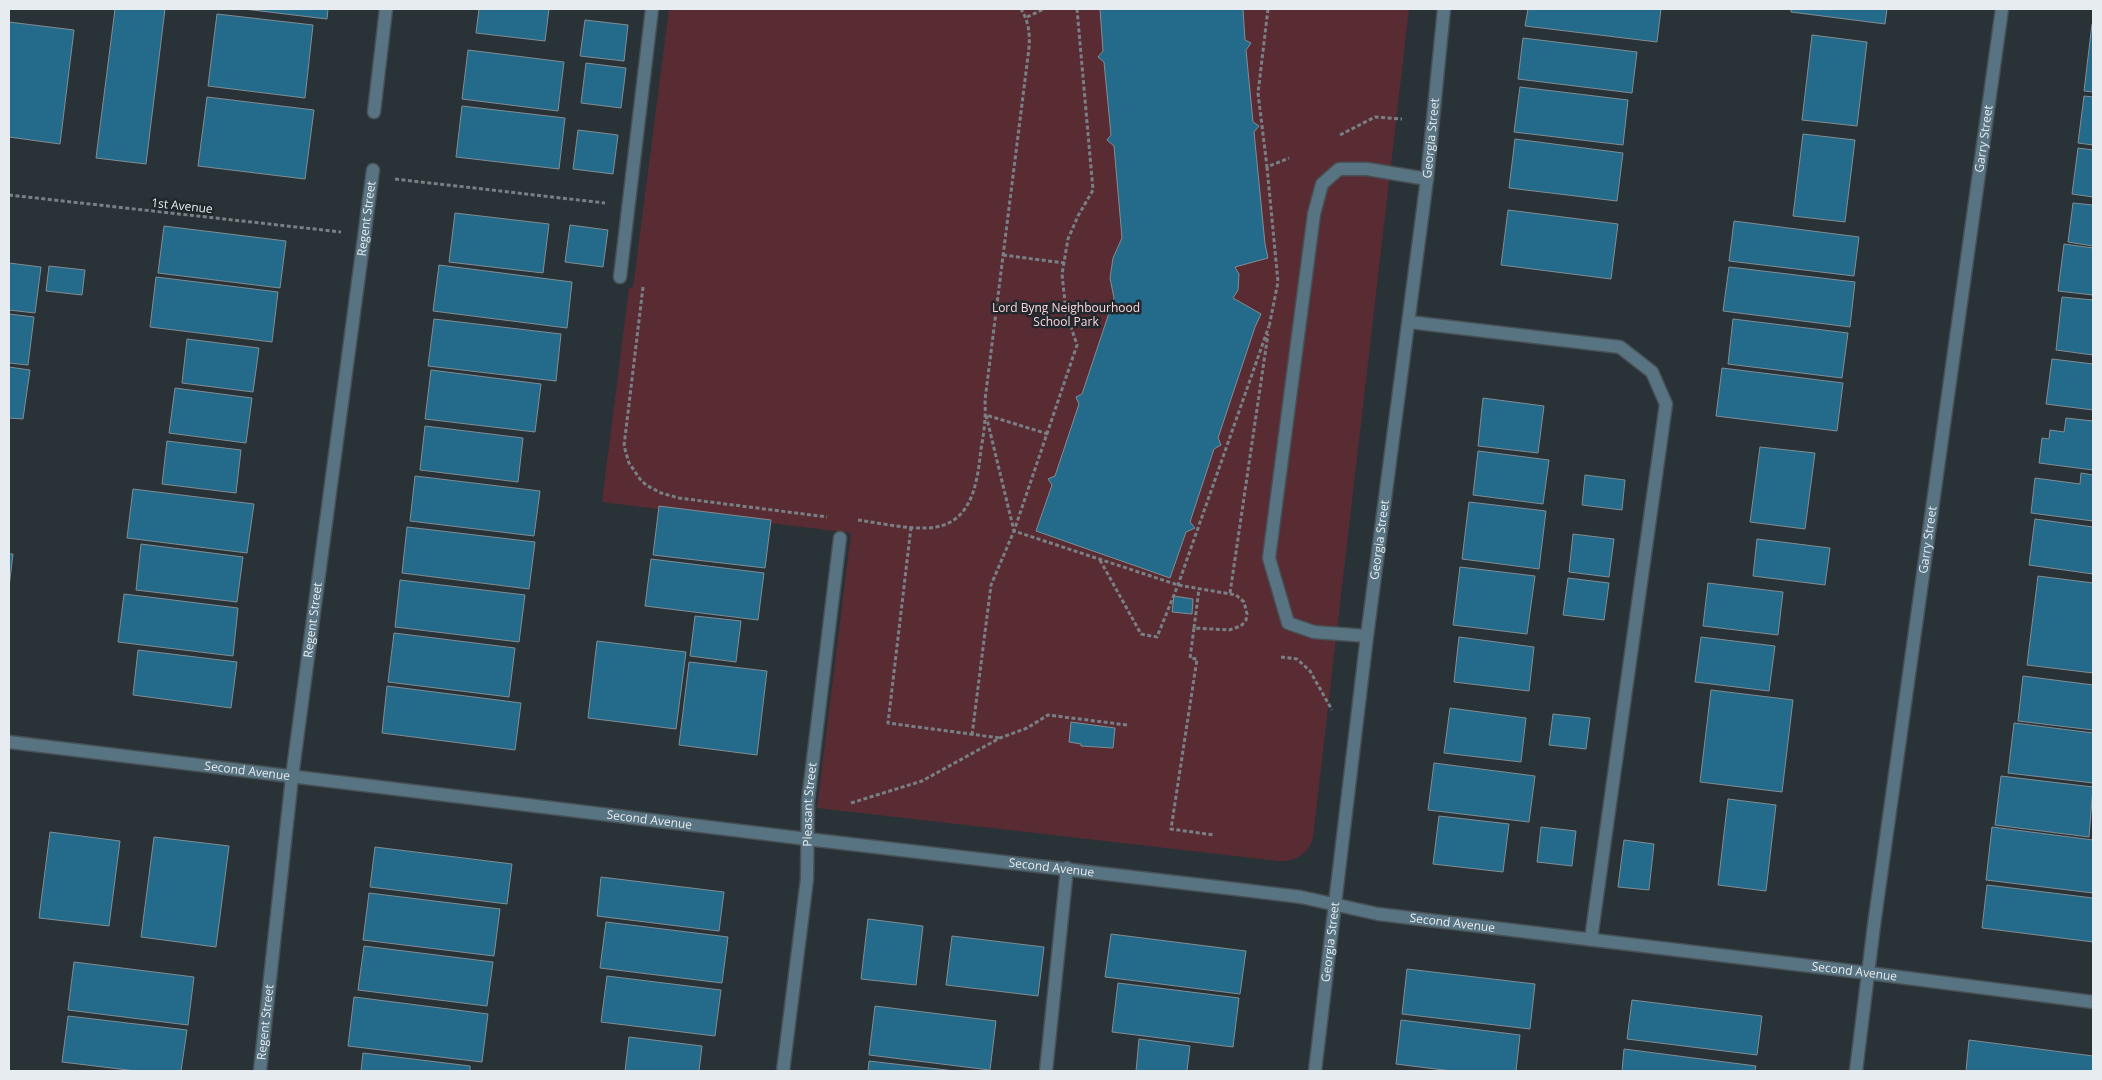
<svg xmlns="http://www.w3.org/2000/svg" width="2102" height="1080" font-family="'Open Sans',sans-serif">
  <rect width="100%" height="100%" fill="#293237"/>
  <!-- green -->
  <path fill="#592c33" d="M669 9H1409L1313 837C1310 853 1295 862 1279 861L817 808 851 533 602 502 629 288H633Z"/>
  <!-- building -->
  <g fill="#246a8b" stroke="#828d93">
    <polygon points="115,9 165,9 146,164 96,158"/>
    <polygon points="244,9 328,9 327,19"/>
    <polygon points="479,9 549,9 545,41 476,33"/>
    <polygon points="1100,9 1243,9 1245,40 1251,43 1246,50 1253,122 1259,126 1254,132 1265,244 1268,258 1235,267 1239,274 1238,290 1233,298 1261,314 1255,327 1218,438 1221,445 1214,449 1190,522 1195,528 1186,532 1170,578 1036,531 1052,485 1048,479 1055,476 1079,404 1076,397 1082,394 1114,298 1110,278 1113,258 1122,238 1114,146 1107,140 1111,135 1104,62 1098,57 1103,51"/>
    <polygon points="1528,9 1661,9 1657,42 1525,26"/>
    <polygon points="1791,9 1887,9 1885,24 1791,12"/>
    <polygon points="217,14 313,25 305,98 208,86"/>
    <polygon points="585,20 628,25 624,61 580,56"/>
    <polygon points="9,22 74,30 60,144 9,137"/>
    <polygon points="2092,24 2093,24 2093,92 2084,91"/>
    <polygon points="1812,35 1867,42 1857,126 1802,120"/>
    <polygon points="1523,38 1637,52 1632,93 1518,79"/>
    <polygon points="468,50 564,62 558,111 462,99"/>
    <polygon points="586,63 626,68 621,108 581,103"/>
    <polygon points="1520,87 1628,100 1623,145 1514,132"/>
    <polygon points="2084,96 2093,97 2093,145 2078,143"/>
    <polygon points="207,97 314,110 305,179 198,166"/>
    <polygon points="462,106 565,118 559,169 456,157"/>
    <polygon points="578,130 618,135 613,174 573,169"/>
    <polygon points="1803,134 1855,140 1845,222 1793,216"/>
    <polygon points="1515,139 1623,153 1617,201 1509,188"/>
    <polygon points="2078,148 2093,150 2093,197 2072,194"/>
    <polygon points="2073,203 2093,205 2093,246 2068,242"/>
    <polygon points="1508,210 1618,224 1611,279 1501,265"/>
    <polygon points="455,213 549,224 543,273 449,262"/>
    <polygon points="1734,221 1859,237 1854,276 1729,261"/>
    <polygon points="570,225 608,230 603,267 565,262"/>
    <polygon points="164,226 286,241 280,288 158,273"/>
    <polygon points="2064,244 2093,248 2093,295 2058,291"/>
    <polygon points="9,263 41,267 35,313 9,310"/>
    <polygon points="439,265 572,282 567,328 433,311"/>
    <polygon points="49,266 85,270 82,295 46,291"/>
    <polygon points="1729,267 1855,282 1850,327 1723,311"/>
    <polygon points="156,277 278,292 272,342 150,327"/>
    <polygon points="2062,297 2093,300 2093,355 2056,350"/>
    <polygon points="9,314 34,317 28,365 9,363"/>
    <polygon points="434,319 561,334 556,381 428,366"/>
    <polygon points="1733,319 1848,333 1842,378 1728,364"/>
    <polygon points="187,339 259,348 253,392 182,383"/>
    <polygon points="2052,359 2093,364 2093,410 2046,404"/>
    <polygon points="9,367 30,370 23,419 9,418"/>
    <polygon points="1722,368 1843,383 1837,431 1716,416"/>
    <polygon points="431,370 541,384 535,432 425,419"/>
    <polygon points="175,388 252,398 246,443 169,433"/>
    <polygon points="1483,398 1544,406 1538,453 1478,446"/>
    <polygon points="2066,418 2093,421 2093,470 2039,463 2042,438 2049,439 2050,430 2064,432"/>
    <polygon points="425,426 523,438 518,482 420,470"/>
    <polygon points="167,441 241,450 236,493 162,484"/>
    <polygon points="1760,447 1815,453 1805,529 1750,522"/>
    <polygon points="1478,451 1549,460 1543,504 1473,495"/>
    <polygon points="2081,473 2093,475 2093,521 2031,513 2035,478 2080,484"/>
    <polygon points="1585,475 1625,480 1622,510 1582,505"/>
    <polygon points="415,476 540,491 534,536 410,521"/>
    <polygon points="133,489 254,504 247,553 127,538"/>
    <polygon points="1469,502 1546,511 1539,569 1462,559"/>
    <polygon points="659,506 771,520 765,568 653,555"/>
    <polygon points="2035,519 2093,527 2093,574 2029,565"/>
    <polygon points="407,527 535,542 529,589 402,573"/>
    <polygon points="1573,534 1614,539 1609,577 1569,572"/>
    <polygon points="1757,539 1830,548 1825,585 1753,576"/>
    <polygon points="141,544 243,557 237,602 136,590"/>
    <polygon points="9,554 13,554 9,587"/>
    <polygon points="651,559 764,573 758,620 645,606"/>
    <polygon points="1460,567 1535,576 1527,634 1453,625"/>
    <polygon points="2038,576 2093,583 2093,673 2027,665"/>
    <polygon points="1568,578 1609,583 1604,620 1563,615"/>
    <polygon points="400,580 525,595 519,642 395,627"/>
    <polygon points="1708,583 1783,592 1778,635 1703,626"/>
    <polygon points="124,594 238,608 233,656 118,642"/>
    <polygon points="1174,596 1193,599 1192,614 1172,612"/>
    <polygon points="695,616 741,621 736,662 690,656"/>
    <polygon points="394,633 515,648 509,697 388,682"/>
    <polygon points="1459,637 1534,647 1529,691 1454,682"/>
    <polygon points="1701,637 1775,646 1769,691 1695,682"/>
    <polygon points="597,641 686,652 676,729 588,718"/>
    <polygon points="138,650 237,662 231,708 133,695"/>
    <polygon points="689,662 767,671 757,755 679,745"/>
    <polygon points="2023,676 2093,685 2093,730 2018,721"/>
    <polygon points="387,686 521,703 515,750 382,733"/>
    <polygon points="1711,690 1793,700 1782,792 1700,782"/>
    <polygon points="1450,708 1526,718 1521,762 1444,753"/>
    <polygon points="1553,714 1590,718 1586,749 1549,745"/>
    <polygon points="1071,722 1115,728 1113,748 1081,746 1081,744 1069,742"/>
    <polygon points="2014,723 2093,733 2093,783 2008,773"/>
    <polygon points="1434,763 1535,776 1529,822 1428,810"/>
    <polygon points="2001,776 2093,787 2089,837 1995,825"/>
    <polygon points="1728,799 1776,805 1766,891 1718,885"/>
    <polygon points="1439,816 1509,824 1503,872 1433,864"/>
    <polygon points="1541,827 1576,831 1572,866 1537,862"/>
    <polygon points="1992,827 2093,840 2093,893 1986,880"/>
    <polygon points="50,832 120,841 109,926 39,918"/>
    <polygon points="154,837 229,846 216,947 141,937"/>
    <polygon points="1624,840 1654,844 1649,890 1618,887"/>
    <polygon points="375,847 512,864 507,904 370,887"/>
    <polygon points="601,877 724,892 719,931 597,916"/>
    <polygon points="1987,885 2093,898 2093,942 1982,928"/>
    <polygon points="369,893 500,909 494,956 363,940"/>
    <polygon points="868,919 923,926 916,985 861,979"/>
    <polygon points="606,922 728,937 722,983 600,968"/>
    <polygon points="1111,934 1246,951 1240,994 1105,977"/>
    <polygon points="952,936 1044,947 1038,996 946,985"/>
    <polygon points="364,946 493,962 487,1006 358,990"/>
    <polygon points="74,962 194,977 188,1025 68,1010"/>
    <polygon points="1407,969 1535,984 1530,1029 1402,1014"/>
    <polygon points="607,976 721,990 715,1036 601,1022"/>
    <polygon points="1118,983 1239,998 1233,1047 1112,1032"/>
    <polygon points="354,997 488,1014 482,1062 348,1046"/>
    <polygon points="1632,1000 1762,1016 1757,1055 1627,1039"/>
    <polygon points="875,1006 996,1021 990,1070 869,1055"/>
    <polygon points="68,1016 187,1030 181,1071 136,1071 62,1062"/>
    <polygon points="1401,1020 1520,1035 1516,1071 1452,1071 1396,1064"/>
    <polygon points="629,1037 702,1046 699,1071 625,1071"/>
    <polygon points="1139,1039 1190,1046 1187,1071 1136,1071"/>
    <polygon points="1969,1040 2093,1056 2093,1071 1966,1071"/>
    <polygon points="1624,1049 1756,1066 1755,1071 1622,1071"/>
    <polygon points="363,1053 470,1066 470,1071 361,1071"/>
    <polygon points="869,1061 955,1071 868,1071"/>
  </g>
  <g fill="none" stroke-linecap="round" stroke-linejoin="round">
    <defs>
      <g id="lane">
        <polyline points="620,277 652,9"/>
        <polyline points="1409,322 1620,347 1652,372 1666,404 1591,939"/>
        <polyline points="1367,636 1314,632 1288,623 1269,558 1314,214 1322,184 1339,169 1367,169 1427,179"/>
        <polyline points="1046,1071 1067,868"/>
      </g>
      <g id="street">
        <polyline points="374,112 386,9"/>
        <path id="s1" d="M9 742 807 839 1235 889 1301 897 1378 914 1868 973 2093 1002"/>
        <path id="s2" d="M260 1071 292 777 373 170"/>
        <path id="s3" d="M783 1071 807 879 808 801 840 538"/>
        <path id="s4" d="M1315 1071 1367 636 1427 179 1444 9"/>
        <path id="s5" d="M1856 1071 1874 925 2002 9"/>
      </g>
    </defs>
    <!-- lane casing -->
    <use href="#lane" stroke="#475054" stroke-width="15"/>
    <!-- street casing -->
    <use href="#street" stroke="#475054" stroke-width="15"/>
    <!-- path -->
    <g stroke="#798085" stroke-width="3" stroke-dasharray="4 2.5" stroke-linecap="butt">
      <polyline points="1077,9 1093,190 1078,216 1068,239 1062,274 1066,312 1077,345 1014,531 1178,585 1236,595 1244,602 1247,614 1246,620 1241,626 1229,630 1194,628 1190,658 1197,659 1171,829 1214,835"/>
      <polyline points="1268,9 1258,93 1267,167 1289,158"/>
      <polyline points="1027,17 1044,9"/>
      <polyline points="1340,135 1375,117 1402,119"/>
      <polyline points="1267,167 1278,282 1269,327"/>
      <polyline points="395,179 605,203"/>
      <polyline points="9,195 341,232"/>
      <polyline points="1003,255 1064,263"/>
      <polyline points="643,287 624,446 629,463 640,479 646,485 661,493 679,498 827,517"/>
      <path d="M858 520C880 523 905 529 927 528 972 526 977 485 981 449 984 433 986 417 985 400L1029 48C1030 34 1029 22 1021 9"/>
      <polyline points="911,527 888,723 1000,738"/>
      <polyline points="1100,560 1141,634 1157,637 1178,585 1269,326"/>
      <polyline points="1230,593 1268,334"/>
      <polyline points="1194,628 1199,589"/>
      <polyline points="1281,657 1297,659 1310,671 1332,710"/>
      <polyline points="972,735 991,585 1014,531 986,415 1048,434"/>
      <polyline points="851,803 922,781 1000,738 1027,728 1048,715 1127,725"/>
    </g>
    <!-- lane -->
    <use href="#lane" stroke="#587382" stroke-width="12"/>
    <!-- street -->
    <use href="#street" stroke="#587382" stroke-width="12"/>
  </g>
  <g text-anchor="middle" stroke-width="5" stroke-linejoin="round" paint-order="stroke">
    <!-- street labels -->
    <g font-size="12" fill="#e6ecef" stroke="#20282d">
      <text dy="4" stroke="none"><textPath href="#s4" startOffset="940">Georgia Street</textPath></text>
      <text dy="4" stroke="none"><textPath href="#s5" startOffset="941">Garry Street</textPath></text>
      <text transform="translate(182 206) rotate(6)" y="4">1st Avenue</text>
      <text dy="4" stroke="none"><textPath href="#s2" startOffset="859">Regent Street</textPath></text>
      <text dy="4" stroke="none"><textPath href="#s4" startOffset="535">Georgia Street</textPath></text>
      <text dy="4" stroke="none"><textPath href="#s5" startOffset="536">Garry Street</textPath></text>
      <text dy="4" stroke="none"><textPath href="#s2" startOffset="454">Regent Street</textPath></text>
      <text dy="4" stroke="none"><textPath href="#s1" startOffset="240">Second Avenue</textPath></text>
      <text dy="4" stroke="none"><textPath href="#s3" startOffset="268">Pleasant Street</textPath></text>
      <text dy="4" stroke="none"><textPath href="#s1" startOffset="645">Second Avenue</textPath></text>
      <text dy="4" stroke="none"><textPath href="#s1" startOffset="1050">Second Avenue</textPath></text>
      <text dy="4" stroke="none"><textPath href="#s1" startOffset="1455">Second Avenue</textPath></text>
      <text dy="4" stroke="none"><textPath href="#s4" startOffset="130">Georgia Street</textPath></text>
      <text dy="4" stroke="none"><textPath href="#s1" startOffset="1860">Second Avenue</textPath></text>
      <text dy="4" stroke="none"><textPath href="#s2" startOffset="49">Regent Street</textPath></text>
    </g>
    <!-- park labels -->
    <g font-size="12" fill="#fed5d9" stroke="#20282d">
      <text x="1066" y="312">Lord Byng Neighbourhood<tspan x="1066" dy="14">School Park</tspan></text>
    </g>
  </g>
  <!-- border -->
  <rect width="2102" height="1080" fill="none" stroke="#e6ecef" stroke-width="20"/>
</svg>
